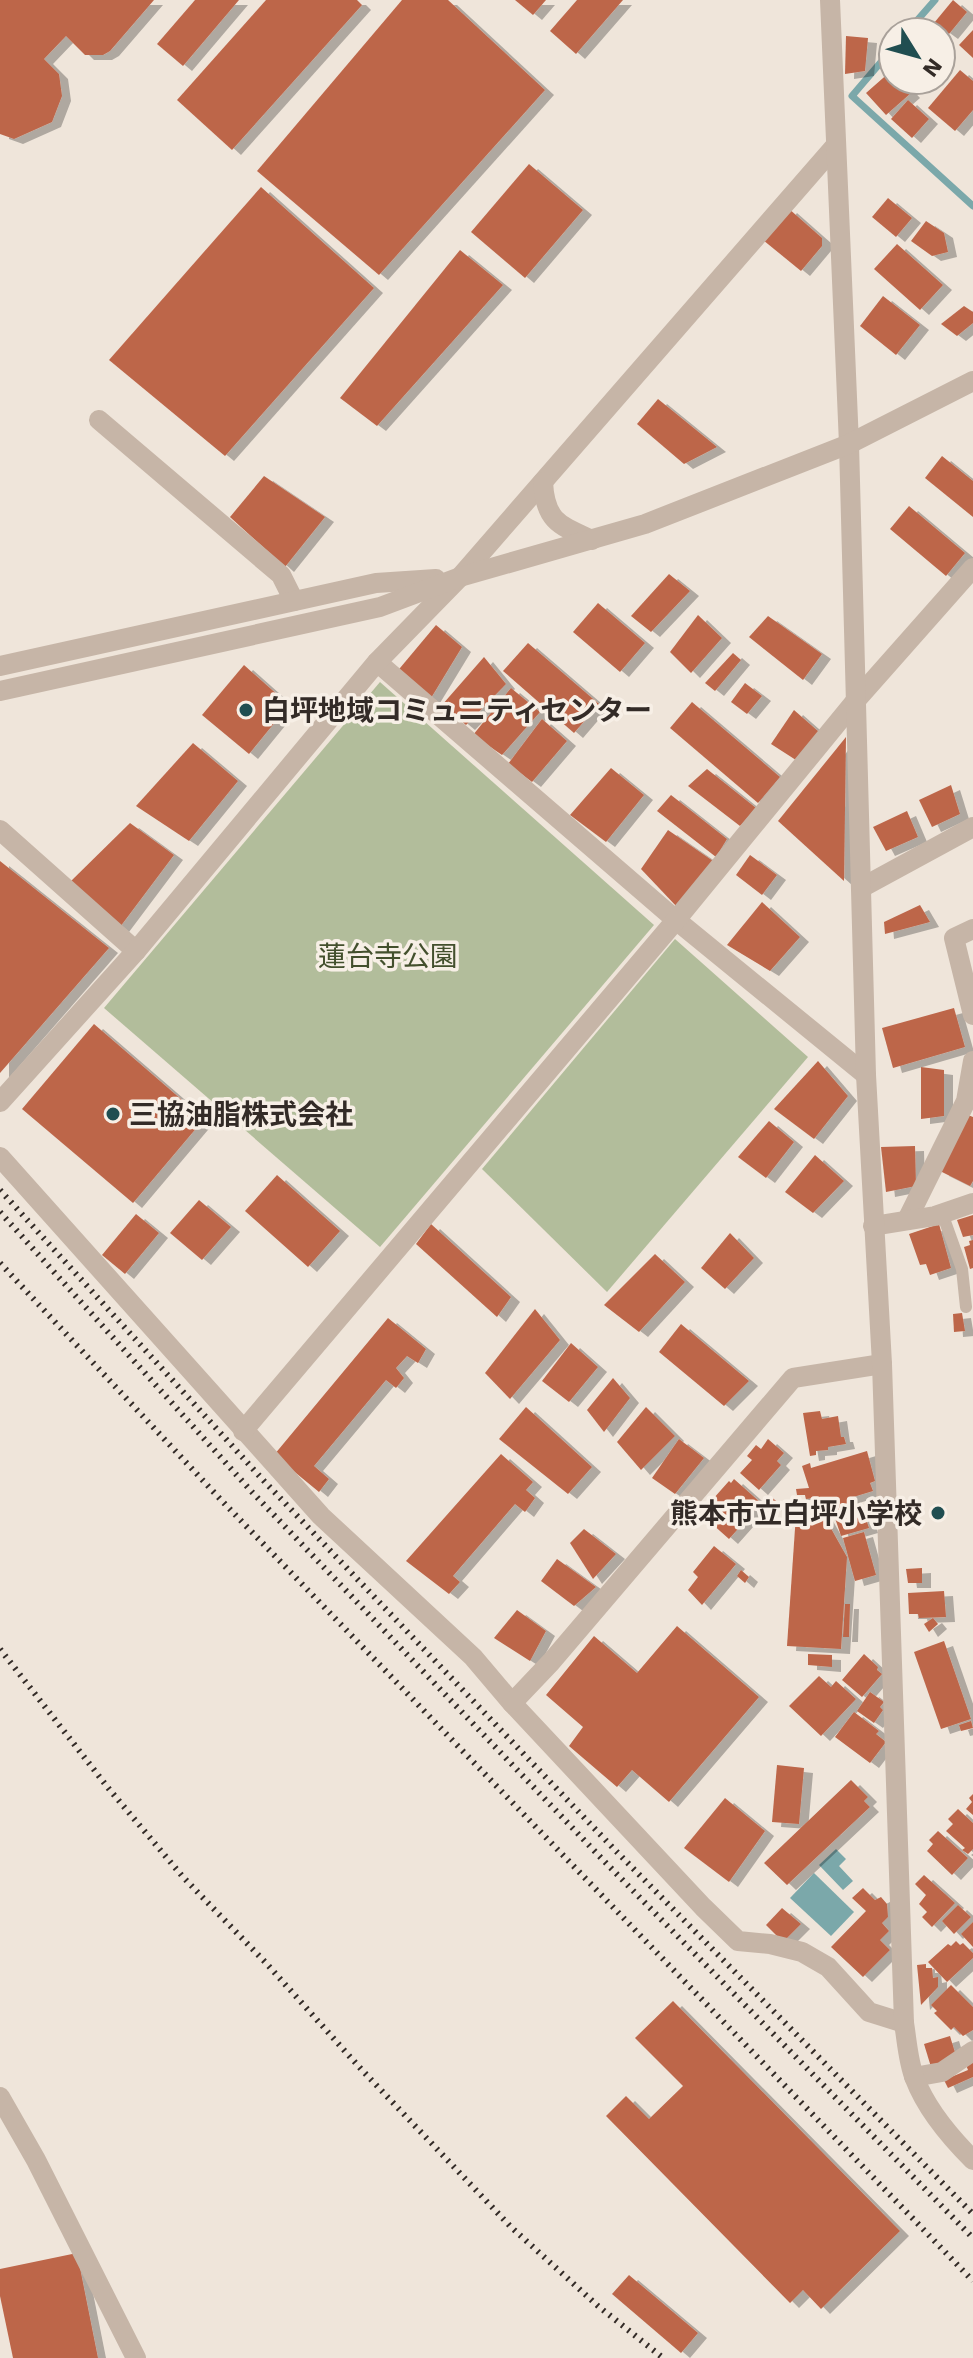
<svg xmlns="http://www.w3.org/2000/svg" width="973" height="2358" font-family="'Work Sans','Noto Sans JP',sans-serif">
  <defs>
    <filter id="shadow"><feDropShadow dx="9" dy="5" stdDeviation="0" flood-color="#0004"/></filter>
  </defs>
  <rect width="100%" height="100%" fill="#efe5da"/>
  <!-- green -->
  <g fill="#b2bd9b">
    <polygon points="380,682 654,925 380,1247 104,1008"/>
    <polygon points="675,939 808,1057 607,1292 482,1169"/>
  </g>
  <!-- water -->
  <g fill="#7ba8aa">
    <polygon points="836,1849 846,1859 839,1866 853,1881 843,1890 819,1865"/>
    <polygon points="814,1873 854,1912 831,1936 790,1898"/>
  </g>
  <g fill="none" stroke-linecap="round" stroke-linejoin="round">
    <!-- stream -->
    <g stroke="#7ba8aa" stroke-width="7">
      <polyline points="907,32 935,0"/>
      <polyline points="893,48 852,96 973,206"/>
    </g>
  </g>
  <!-- building -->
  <g fill="#bd664a" filter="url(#shadow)">
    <polygon points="0,0 154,0 110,51 103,55 85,55 66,36 44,59 59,74 62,96 52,122 14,139 0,134"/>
    <polygon points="195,0 239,0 183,66 157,44"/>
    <polygon points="266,0 357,0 362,5 232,150 177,100"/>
    <polygon points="402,0 448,0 545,90 379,275 257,171"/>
    <polygon points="515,0 546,0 533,15"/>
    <polygon points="577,0 623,0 576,54 550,31"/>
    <polygon points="953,0 967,12 949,34 934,23"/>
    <polygon points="973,30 973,58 959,45"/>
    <polygon points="846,36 868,38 865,71 845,74"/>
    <polygon points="960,70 973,81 973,110 955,131 928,108"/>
    <polygon points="891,71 893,80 899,80 911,93 886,115 866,93"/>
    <polygon points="908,100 929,119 912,138 891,119"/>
    <polygon points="529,164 583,210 525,278 471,232"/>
    <polygon points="261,187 374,288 225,456 109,360"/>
    <polygon points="888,198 912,218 896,237 872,217"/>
    <polygon points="788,208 822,238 822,246 801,271 763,240"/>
    <polygon points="926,221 944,233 948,252 932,256 911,241"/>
    <polygon points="897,244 943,285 920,310 874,269"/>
    <polygon points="460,250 503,285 377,426 340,398"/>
    <polygon points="883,296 920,325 896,355 860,326"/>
    <polygon points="964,306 973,312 973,323 957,336 941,324"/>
    <polygon points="658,399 717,447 684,464 637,424"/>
    <polygon points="942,456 973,481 973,517 925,478"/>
    <polygon points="264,476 325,517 285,567 230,517"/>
    <polygon points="909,506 965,553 946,576 890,529"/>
    <polygon points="669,574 690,591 651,632 631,616"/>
    <polygon points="598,603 645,643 620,672 573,632"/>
    <polygon points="698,615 722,638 691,673 670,652"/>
    <polygon points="768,616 822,654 803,680 749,637"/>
    <polygon points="436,625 462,647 431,698 395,674"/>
    <polygon points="528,643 599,704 574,733 503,671"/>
    <polygon points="733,653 741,660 715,691 705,683"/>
    <polygon points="484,657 506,684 466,725 442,705"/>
    <polygon points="244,665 289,705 249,754 202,715"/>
    <polygon points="745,683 762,696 747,714 731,702"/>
    <polygon points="511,688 540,712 502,755 473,735"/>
    <polygon points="692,702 780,777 758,803 670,728"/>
    <polygon points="794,710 819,732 799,762 771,744"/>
    <polygon points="542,719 567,741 532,782 508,764"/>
    <polygon points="846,737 844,881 778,821"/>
    <polygon points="193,743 238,781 189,841 136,806"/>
    <polygon points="611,768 644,795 606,842 570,815"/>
    <polygon points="707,769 756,808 740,826 688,786"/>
    <polygon points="951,785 960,814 932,827 919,800"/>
    <polygon points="671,795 727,839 716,857 657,811"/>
    <polygon points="907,811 918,837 886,851 873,827"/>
    <polygon points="130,823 174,855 120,927 69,883"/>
    <polygon points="668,830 713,861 677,907 641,869"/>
    <polygon points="750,855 777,875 762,895 736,875"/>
    <polygon points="0,861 109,948 0,1073"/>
    <polygon points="762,902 800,937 770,971 727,945"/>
    <polygon points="920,905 930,922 885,934 884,922"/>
    <polygon points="954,1008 965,1047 893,1068 882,1028"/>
    <polygon points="94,1024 204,1119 133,1203 22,1109"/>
    <polygon points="818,1061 848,1096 814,1139 774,1109"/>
    <polygon points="921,1067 944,1070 944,1116 921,1119"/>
    <polygon points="968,1115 973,1117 973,1181 970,1186 940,1171"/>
    <polygon points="769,1121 794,1142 766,1178 738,1157"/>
    <polygon points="915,1146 916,1186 886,1192 881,1147"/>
    <polygon points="815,1155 844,1181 813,1213 785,1192"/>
    <polygon points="277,1175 340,1231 308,1267 245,1211"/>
    <polygon points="199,1200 231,1227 202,1260 170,1233"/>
    <polygon points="136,1214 159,1233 125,1274 102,1255"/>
    <polygon points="973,1215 973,1235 963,1237 957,1220"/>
    <polygon points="431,1224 511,1297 497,1317 416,1244"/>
    <polygon points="939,1224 951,1268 930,1275 926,1264 920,1265 909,1234"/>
    <polygon points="730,1233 754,1258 725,1289 701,1268"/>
    <polygon points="973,1240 973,1268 970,1269 964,1247 970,1245 969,1241"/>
    <polygon points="655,1254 685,1282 639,1332 604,1305"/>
    <polygon points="535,1309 560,1340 510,1399 485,1373"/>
    <polygon points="962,1313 965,1331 954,1332 953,1314"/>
    <polygon points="388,1318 426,1349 418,1363 407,1356 396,1368 404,1378 396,1388 386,1380 314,1466 329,1479 319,1492 274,1455"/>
    <polygon points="681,1324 749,1381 724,1406 659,1352"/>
    <polygon points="571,1343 598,1367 569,1402 542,1381"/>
    <polygon points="613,1378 630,1398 604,1432 587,1410"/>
    <polygon points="526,1407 592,1467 568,1494 499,1439"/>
    <polygon points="646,1407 675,1436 641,1470 617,1442"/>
    <polygon points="820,1411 822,1419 838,1416 841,1437 844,1437 846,1444 828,1447 828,1450 816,1451 816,1455 810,1456 803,1413"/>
    <polygon points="679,1439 704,1458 675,1494 652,1478"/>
    <polygon points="768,1439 784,1453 777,1461 781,1465 759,1490 740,1473 752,1460 747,1456 756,1445 761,1449"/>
    <polygon points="867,1451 875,1481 870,1483 873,1491 850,1498 852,1508 829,1515 824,1497 806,1499 805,1495 797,1495 796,1489 809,1488 802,1466 810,1463 811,1468"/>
    <polygon points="501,1454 533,1482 526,1490 535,1498 525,1512 515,1504 453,1576 460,1582 449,1594 406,1561"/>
    <polygon points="734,1479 761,1503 729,1539 702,1515 716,1501 713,1499 729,1481 731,1483"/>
    <polygon points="771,1497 779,1503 775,1508 768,1502"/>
    <polygon points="862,1507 869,1528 841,1536 834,1515"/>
    <polygon points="796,1514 824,1516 847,1557 841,1649 787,1646"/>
    <polygon points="584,1529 616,1554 593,1579 570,1543"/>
    <polygon points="864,1532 876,1575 855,1581 843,1538"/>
    <polygon points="714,1546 736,1564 702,1605 688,1590 698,1577 693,1572"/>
    <polygon points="557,1559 596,1587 574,1606 541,1581"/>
    <polygon points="922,1568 922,1583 908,1583 906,1569"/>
    <polygon points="741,1570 749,1577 745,1583 737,1576"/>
    <polygon points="944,1591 946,1617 919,1618 918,1614 909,1614 908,1593"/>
    <polygon points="845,1604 850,1604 849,1637 843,1637"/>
    <polygon points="517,1610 546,1631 530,1661 494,1638"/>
    <polygon points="933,1618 938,1624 929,1632 924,1624"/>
    <polygon points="677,1626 759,1697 669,1802 632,1770 617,1787 569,1746 583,1727 546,1695 594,1636 637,1673"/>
    <polygon points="944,1641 971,1719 941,1729 914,1652"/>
    <polygon points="808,1654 832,1655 832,1667 808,1665"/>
    <polygon points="864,1654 878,1667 877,1670 882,1674 862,1697 842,1680"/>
    <polygon points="819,1676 831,1687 836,1681 856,1699 821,1736 789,1706"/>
    <polygon points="870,1692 884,1702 880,1707 883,1710 874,1723 857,1711"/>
    <polygon points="854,1712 879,1731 876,1734 886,1742 870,1763 835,1737"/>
    <polygon points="971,1721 973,1728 961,1731 959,1725"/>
    <polygon points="777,1765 804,1768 799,1824 772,1822"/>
    <polygon points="851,1780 868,1797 864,1801 870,1807 787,1885 764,1863"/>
    <polygon points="973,1794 973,1815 966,1809 972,1802 969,1798"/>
    <polygon points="725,1798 765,1831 729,1882 684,1848"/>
    <polygon points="958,1809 973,1823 973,1849 968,1854 962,1850 965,1848 946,1831 953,1824 948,1819"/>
    <polygon points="938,1831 968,1858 952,1875 927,1851 933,1844 929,1840"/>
    <polygon points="924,1875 955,1903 932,1927 922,1917 927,1912 919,1904 926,1895 915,1884"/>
    <polygon points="863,1888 875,1900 881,1897 887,1904 888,1917 882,1923 889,1931 880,1940 890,1950 863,1977 831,1947 866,1911 852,1898"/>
    <polygon points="958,1905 971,1917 954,1934 942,1921"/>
    <polygon points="782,1908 801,1924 783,1942 766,1925"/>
    <polygon points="973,1922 973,1947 961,1934"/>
    <polygon points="956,1941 960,1945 963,1943 973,1953 973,1958 947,1982 928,1962 948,1944 951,1946"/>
    <polygon points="926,1964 926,1968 932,1968 933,1978 938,1977 938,1987 921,2005 917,1965"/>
    <polygon points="951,1985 973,2007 973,2030 963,2036 954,2027 951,2030 934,2013 937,2011 931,2005"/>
    <polygon points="673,2001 900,2231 821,2309 803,2290 790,2303 606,2116 626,2096 649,2119 683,2086 635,2038"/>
    <polygon points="950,2036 957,2059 931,2067 924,2044"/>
    <polygon points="973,2062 973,2077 948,2088 944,2080 968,2070 966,2065"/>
    <polygon points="77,2253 98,2358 13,2358 0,2296 0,2269"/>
    <polygon points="629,2275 698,2333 681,2353 612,2294"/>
  </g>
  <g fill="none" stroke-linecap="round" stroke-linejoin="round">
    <!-- service -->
    <polyline stroke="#c6b5a7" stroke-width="12" points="942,1213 962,1269 966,1307"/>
    <!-- minor -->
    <g stroke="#c6b5a7" stroke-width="20">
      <polyline points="99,420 281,575 294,601"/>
      <polyline points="377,662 676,920 866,1075"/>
      <polyline points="0,830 136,951"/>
      <polyline points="861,888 973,827"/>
      <polyline points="973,929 954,938 973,1015"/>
      <polyline points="0,1102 136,951 377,662 460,577 836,145"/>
      <polyline points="0,1157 321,1516 473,1657 512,1703 703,1907 738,1941 770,1944 802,1952 828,1967 869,2012 904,2023"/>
      <polyline points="907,1220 966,1101 973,1061"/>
      <polyline points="873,1226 935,1216 973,1203"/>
      <polyline points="243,1431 676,920 857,699 973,568"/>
      <polyline points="512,1703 551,1662 793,1378 882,1364"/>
      <polyline points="914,2077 942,2072 973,2051"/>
      <polyline points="0,2097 36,2160 136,2358"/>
    </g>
    <!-- tertiary -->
    <g stroke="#c6b5a7" stroke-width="20">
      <path d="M830 0 849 444 866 1075 882 1364 904 2023C907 2041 908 2062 915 2079 926 2108 951 2138 973 2160"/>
      <path d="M543 482C545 521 559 525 592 540"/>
      <polyline points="0,666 376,583 436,579"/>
      <polyline points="0,691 380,607 460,577 645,524 849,444 973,381"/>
    </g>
    <!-- rail -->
    <g stroke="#332b27" stroke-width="6" stroke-dasharray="2 6" stroke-linecap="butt">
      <polyline points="0,1190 264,1481 615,1850 973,2214"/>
      <polyline points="0,1212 252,1492 605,1862 973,2238"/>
      <polyline points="0,1263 223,1502 973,2281"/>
      <polyline points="0,1649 109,1789 183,1877 266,1963 361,2069 511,2227 598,2306 663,2358"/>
    </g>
  </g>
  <!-- markers -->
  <g fill="#204e51" stroke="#f7efe6" stroke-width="3">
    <circle cx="246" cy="710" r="8"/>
    <circle cx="113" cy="1114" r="8"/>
    <circle cx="938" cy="1513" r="8"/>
  </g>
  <g text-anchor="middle" stroke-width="7" stroke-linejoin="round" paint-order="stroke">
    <!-- poi labels -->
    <g font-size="28" font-weight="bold" fill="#332b27" stroke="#f7efe6" text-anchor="start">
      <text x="262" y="720">白坪地域コミュニティセンター</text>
      <text x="129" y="1124">三協油脂株式会社</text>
      <text x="922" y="1523" text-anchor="end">熊本市立白坪小学校</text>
    </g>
    <!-- park labels -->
    <g font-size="28" fill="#43502d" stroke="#f7efe6">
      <text x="388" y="966">蓮台寺公園</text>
    </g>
  </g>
  <!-- north arrow -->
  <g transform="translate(917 56) rotate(127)"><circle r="38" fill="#f7efe6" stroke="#a9a19a" stroke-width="2"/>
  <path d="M0-6L14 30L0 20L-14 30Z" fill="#204e51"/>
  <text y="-12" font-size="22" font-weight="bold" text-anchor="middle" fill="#332b27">N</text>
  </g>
</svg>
